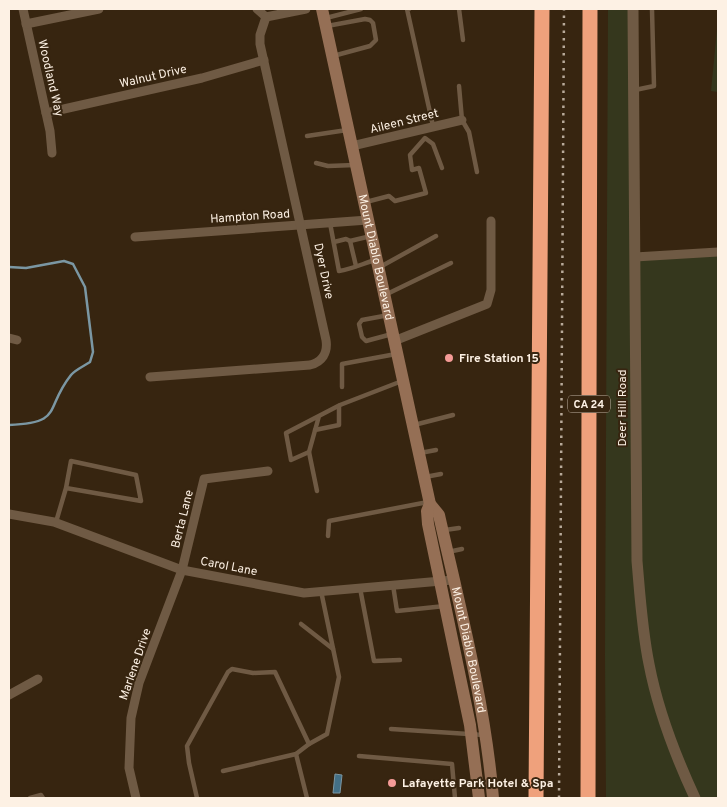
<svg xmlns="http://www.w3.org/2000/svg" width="727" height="807" font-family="Overpass,sans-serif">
  <rect width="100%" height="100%" fill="#372510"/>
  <!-- green -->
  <g fill="#35371d">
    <polygon points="608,9 633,9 635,257 718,252 718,798 606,798 605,655"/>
    <polygon points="718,19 718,92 711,91"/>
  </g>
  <!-- water -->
  <polygon fill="#437087" stroke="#7b97a3" points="335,774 342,775 340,793 333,793"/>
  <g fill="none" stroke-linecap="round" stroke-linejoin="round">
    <!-- stream -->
    <path stroke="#7b97a3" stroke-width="2.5" d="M9 267 26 268 64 261 73 264 85 287 93 352 90 362C84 366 75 370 71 375 44 409 64 423 9 425"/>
    <!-- service -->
    <g stroke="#6f5a44" stroke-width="4.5">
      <polyline points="409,9 407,9 433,126"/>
      <polyline points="459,9 463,40"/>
      <polyline points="326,18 361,9"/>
      <polyline points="327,26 365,19 370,20 373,23 376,40 370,46 333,56"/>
      <polyline points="459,86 462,120 469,132 477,172"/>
      <polyline points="635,90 654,86 652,10"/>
      <polyline points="307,136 347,130"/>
      <polyline points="316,163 328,166 355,165"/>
      <polyline points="366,202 389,196 395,201 426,193 419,168 412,170 410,155 425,138 433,144 442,168"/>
      <path d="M330 223 339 271C352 269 362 264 375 260"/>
      <polyline points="350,241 356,266"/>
      <polyline points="334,242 346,239 350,241 371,236"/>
      <polyline points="380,267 436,236"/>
      <polyline points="387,294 451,263"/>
      <polyline points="389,315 362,320 359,324 362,337 366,341 392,334"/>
      <polyline points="342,387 342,364 396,354"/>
      <polyline points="319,416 309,452 291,460 286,433 340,405 402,381"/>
      <polyline points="414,425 453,415"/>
      <polyline points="315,430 339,425 339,406"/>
      <polyline points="309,452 317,491"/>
      <polyline points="420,453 436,450"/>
      <polyline points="425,477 441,474"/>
      <polyline points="56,522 66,488 71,461 136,475 141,501 66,488"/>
      <polyline points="445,530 459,528"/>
      <polyline points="328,536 329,521 428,502"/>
      <polyline points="448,552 462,549"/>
      <polyline points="393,585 397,611 445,606"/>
      <polyline points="360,588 374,661 400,660"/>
      <polyline points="301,624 333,649"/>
      <polyline points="391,729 484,735"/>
      <polyline points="296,754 307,798"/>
      <polyline points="359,756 452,764 455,798"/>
      <polyline points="223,771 296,754 309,744 327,734 339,677 321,591"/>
      <polyline points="30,798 41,795 43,798"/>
      <polyline points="197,798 189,763 187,746 228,672 232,669 253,673 275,672 309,744"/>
    </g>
    <!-- minor -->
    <g stroke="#6f5a44" stroke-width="9">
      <polyline points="23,9 50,131 52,153"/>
      <polyline points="257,9 266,17 306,9"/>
      <polyline points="26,24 99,9"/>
      <polyline points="46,113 202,78 264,60"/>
      <polyline points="352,146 462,120"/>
      <polyline points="135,237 368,220"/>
      <polyline points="635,257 718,252"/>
      <polyline points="9,338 17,340"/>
      <polyline points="394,341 487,304 491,290 491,221"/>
      <path d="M150 377 310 365C322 362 328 353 326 340L260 44V35L266 17"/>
      <polyline points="9,514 54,522 182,570 304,593 453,580"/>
      <polyline points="9,695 38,679"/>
      <polyline points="136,798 129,768 131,718 139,683 182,570 204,479 268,471"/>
    </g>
    <!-- tertiary -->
    <path stroke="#6f5a44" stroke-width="11" d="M633 9 637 561C640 595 642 630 649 664 658 711 675 755 695 798"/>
    <!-- secondary -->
    <g stroke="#956f55" stroke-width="12">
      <path id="s1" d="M322 9 430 504 439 515C460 608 485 703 493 798"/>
      <polyline points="430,504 427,511 428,524 470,725 479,798"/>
    </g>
    <!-- motorway -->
    <g stroke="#efa17c" stroke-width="15">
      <polyline points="536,798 542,9"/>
      <polyline points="588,798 590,9"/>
    </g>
    <!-- rail -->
    <polyline stroke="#b8aa9a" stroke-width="2.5" stroke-dasharray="2.5 5" stroke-linecap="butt" points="559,798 564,9"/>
  </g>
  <!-- markers -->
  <g fill="#f59b97" stroke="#372510" stroke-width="2">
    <circle cx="449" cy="358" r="5"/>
    <circle cx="392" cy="783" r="5"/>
  </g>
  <g text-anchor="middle" stroke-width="4" stroke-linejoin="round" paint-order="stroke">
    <!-- shield labels -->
    <rect fill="#372510" stroke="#c2b4a4" stroke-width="1" x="568" y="395.5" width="42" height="17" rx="4"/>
    <g font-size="11" font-weight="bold" fill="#fdf1e4">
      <text x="589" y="408">CA 24</text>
    </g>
    <!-- street labels -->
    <g font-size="12" fill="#fdf1e4" stroke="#372510">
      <text transform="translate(153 76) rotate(-13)" y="4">Walnut Drive</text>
      <text transform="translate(51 78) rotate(77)" y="4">Woodland Way</text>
      <text transform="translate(404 121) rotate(-14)" y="4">Aileen Street</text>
      <text transform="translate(250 216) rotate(-4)" y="4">Hampton Road</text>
      <text dy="4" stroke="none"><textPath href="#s1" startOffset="254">Mount Diablo Boulevard</textPath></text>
      <text transform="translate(324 271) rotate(78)" y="4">Dyer Drive</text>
      <text transform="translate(622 408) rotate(-90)" y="4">Deer Hill Road</text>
      <text transform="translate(182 519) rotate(-76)" y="4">Berta Lane</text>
      <text transform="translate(229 566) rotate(11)" y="4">Carol Lane</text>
      <text dy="4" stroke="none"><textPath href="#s1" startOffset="659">Mount Diablo Boulevard</textPath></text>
      <text transform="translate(135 664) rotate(-71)" y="4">Marlene Drive</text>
    </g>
    <!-- poi labels -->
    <g font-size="12" font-weight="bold" fill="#fdf1e4" stroke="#372510" text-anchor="start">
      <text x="459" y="362">Fire Station 15</text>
      <text x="402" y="787">Lafayette Park Hotel &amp; Spa</text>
    </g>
  </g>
  <!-- border -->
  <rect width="727" height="807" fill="none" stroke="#fdf1e4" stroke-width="20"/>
</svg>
